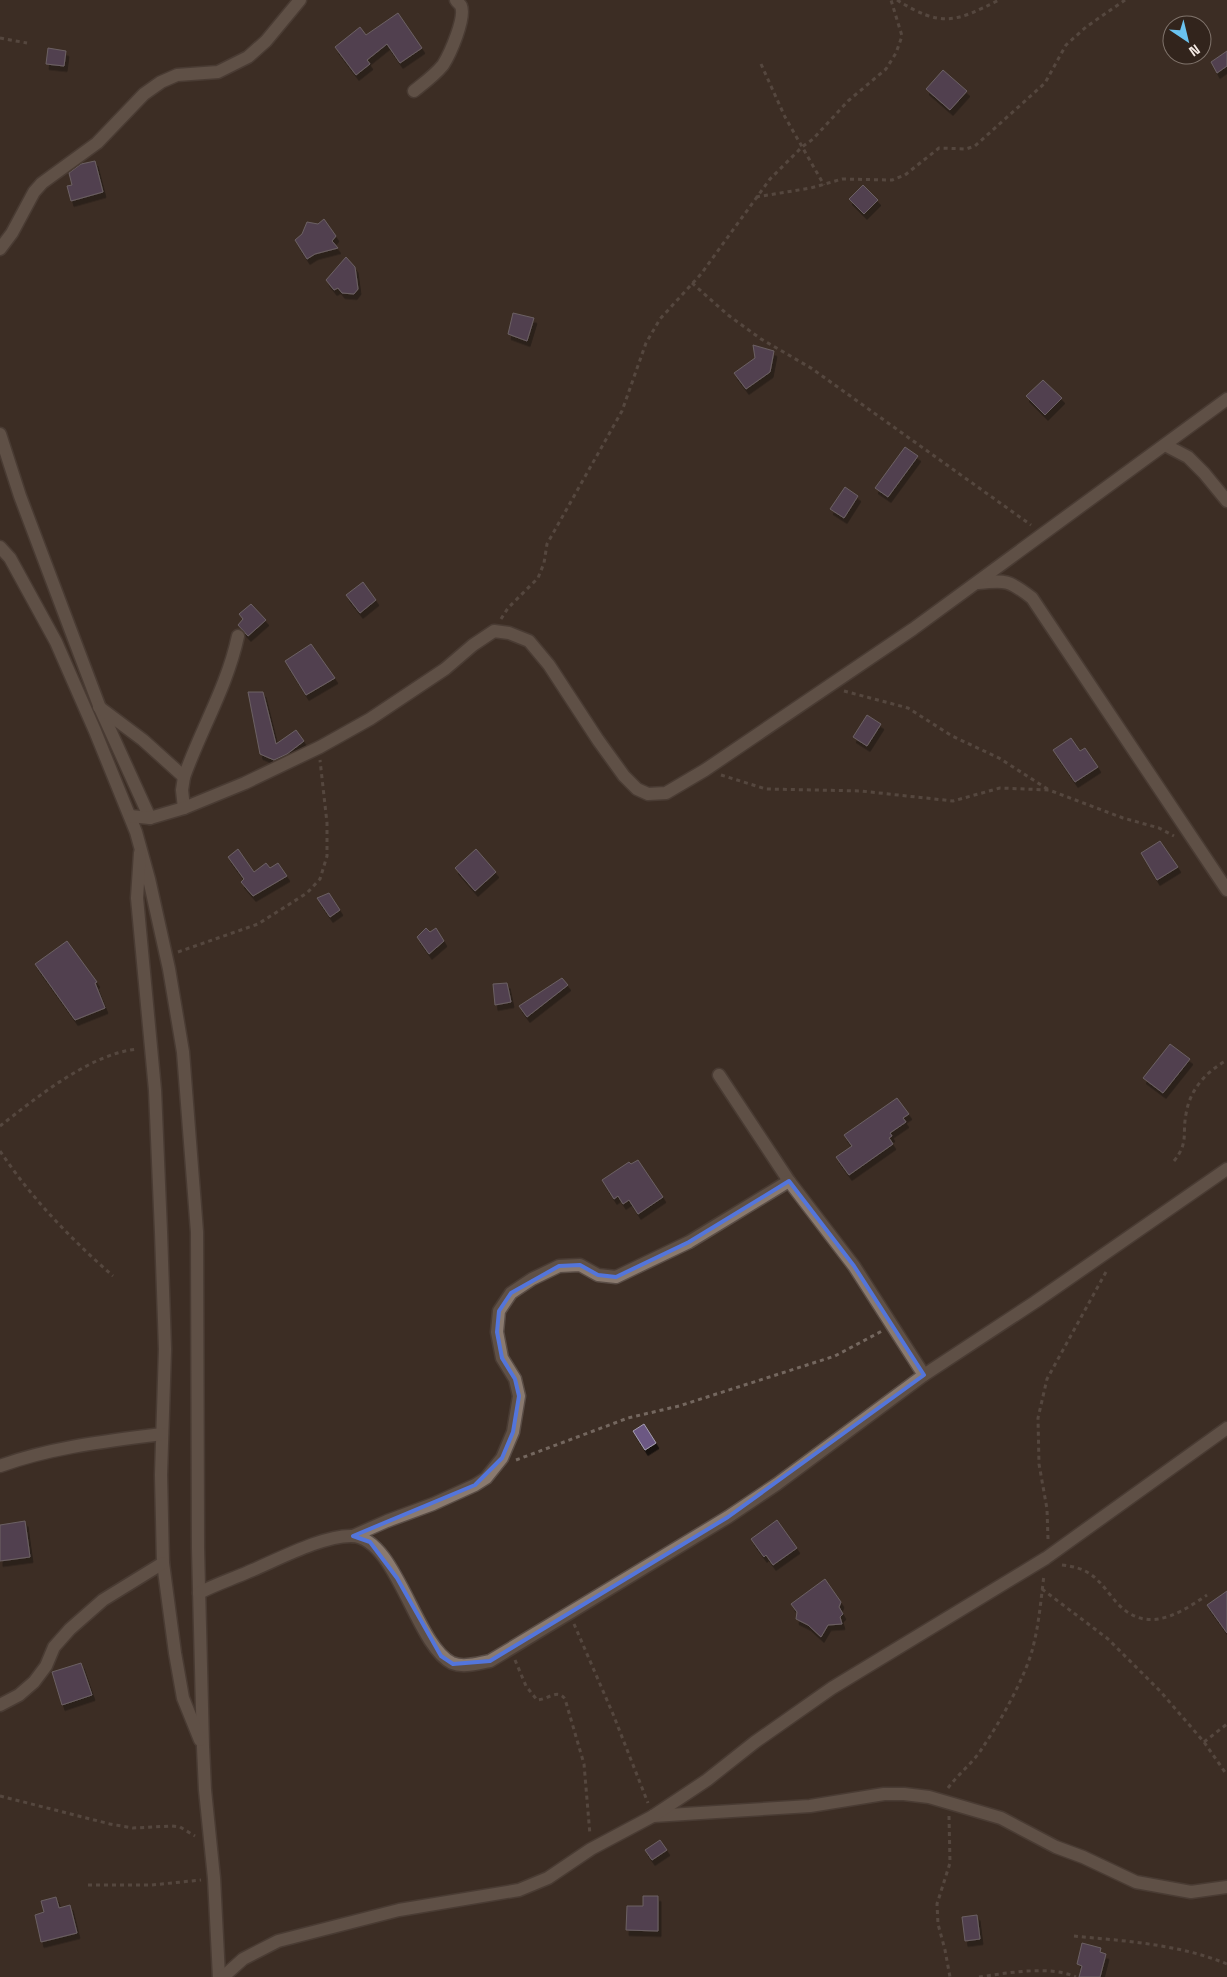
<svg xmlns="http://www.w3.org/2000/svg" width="1227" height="1977" font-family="'Space Grotesk',sans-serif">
  <defs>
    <filter id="shadow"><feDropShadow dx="3" dy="5.5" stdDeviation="0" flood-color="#0009"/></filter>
  </defs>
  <rect width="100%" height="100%" fill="#3d2e25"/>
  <!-- building -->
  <g fill="#6c5983" stroke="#a59eaf" filter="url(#shadow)">
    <polygon points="398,13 422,48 400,63 387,44 367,60 370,64 356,75 335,47 360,27 366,35"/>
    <polygon points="48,48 66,51 64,66 46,64"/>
    <polygon points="1227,51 1227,66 1217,73 1211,62"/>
    <polygon points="943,70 967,91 950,110 926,89"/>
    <polygon points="95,161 103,192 71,201 67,186 72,185 69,173 81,164"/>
    <polygon points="863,185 878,200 864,214 849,199"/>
    <polygon points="324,219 336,236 332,241 338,248 315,254 307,259 295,240 302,234 307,222 318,224"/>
    <polygon points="346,257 355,267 358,289 354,294 342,293 338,288 334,290 326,280"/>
    <polygon points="513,313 534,318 527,341 508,334"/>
    <polygon points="753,345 774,351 770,372 746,389 734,373 755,358"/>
    <polygon points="1043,380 1062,398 1045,415 1026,396"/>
    <polygon points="905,447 918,456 888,497 875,488"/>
    <polygon points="845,487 858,496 844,518 830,509"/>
    <polygon points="363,582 376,600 360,613 346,595"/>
    <polygon points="251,604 266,620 248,636 238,625 243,619 239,614"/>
    <polygon points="311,644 335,678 306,695 285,661"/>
    <polygon points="248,692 263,692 276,744 296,730 304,741 287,754 274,760 260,754"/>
    <polygon points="867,715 881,724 867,746 853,737"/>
    <polygon points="1071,738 1080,751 1085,748 1098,767 1075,782 1053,750"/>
    <polygon points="1160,841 1178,867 1157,880 1141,853"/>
    <polygon points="238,849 254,872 266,863 270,868 278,863 287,876 253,896 241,882 244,879 228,857"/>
    <polygon points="476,849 496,872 475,891 455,868"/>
    <polygon points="329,893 340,910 330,917 317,898"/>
    <polygon points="426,928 430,932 436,928 444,941 429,954 417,937"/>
    <polygon points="67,941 97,982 95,983 105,1008 75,1020 35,964"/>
    <polygon points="562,978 568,985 527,1017 519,1006"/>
    <polygon points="507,983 511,1002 495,1005 493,984"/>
    <polygon points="1170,1044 1190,1059 1163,1093 1143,1078"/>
    <polygon points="897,1098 909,1114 903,1118 906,1122 890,1133 892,1136 889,1138 893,1144 849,1175 836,1157 852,1146 844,1135"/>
    <polygon points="638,1160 663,1197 638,1214 629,1200 623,1204 618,1196 614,1199 602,1180 629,1162 631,1164"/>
    <polygon points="644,1424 656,1443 645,1450 633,1431"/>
    <polygon points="777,1520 797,1548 773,1565 766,1555 764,1557 751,1539"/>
    <polygon points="25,1521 30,1557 0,1561 0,1525"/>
    <polygon points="825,1579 841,1602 839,1607 843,1614 840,1617 842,1624 828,1625 821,1637 808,1625 796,1619 797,1612 791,1604"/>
    <polygon points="1227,1591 1227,1633 1207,1605"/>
    <polygon points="81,1663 92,1695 62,1705 52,1672"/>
    <polygon points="660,1840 667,1850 652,1860 645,1850"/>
    <polygon points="643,1896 658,1896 658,1931 626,1930 627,1906 643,1906"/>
    <polygon points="56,1897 59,1908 70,1905 77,1933 41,1942 35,1915 44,1912 41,1901"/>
    <polygon points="977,1915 980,1939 965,1941 962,1917"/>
    <polygon points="1082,1943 1101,1948 1100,1952 1106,1954 1100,1977 1079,1977 1082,1966 1077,1964"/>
  </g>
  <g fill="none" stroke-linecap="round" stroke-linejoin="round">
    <defs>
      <g id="minor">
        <path d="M414 91C424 83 435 75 443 65 450 54 466 18 461 6 460 4 457 2 456 0"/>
        <polyline points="0,249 12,233 34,192 42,183 97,143 144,94 161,82 177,75 218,72 248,57 266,41 300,0"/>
        <polyline points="0,434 20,496 100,708 150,818"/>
        <polyline points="1165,445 1188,457 1204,473 1227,501"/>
        <polyline points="0,547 10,558 56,642 95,731 136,832 149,879 169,969 183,1052 197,1232 198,1548 203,1747 205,1790 214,1878 219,1977"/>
        <path d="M978 583C1006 580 1009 580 1032 598L1227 890"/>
        <polyline points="99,707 143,740 184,777"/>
        <path d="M184 808 182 790 184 777C201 729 227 687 238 636"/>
        <polyline points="130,816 150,818 184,808 245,783 320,747 370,719 445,669 473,645 494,631 509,633 529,641 549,665 598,740 624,776 637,789 648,794 666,793 705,770 913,629 1227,399"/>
        <polyline points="140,853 137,898 155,1090 161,1232 165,1349 161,1475 163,1563 175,1653 183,1698 200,1740"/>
        <polyline points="719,1075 789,1181 854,1266 924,1375"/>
        <path d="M0 1466C52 1447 108 1441 162 1434"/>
        <polyline points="353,1536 387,1521 433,1504 475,1485 486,1478 502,1458 513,1432 519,1396 515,1379 502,1358 497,1332 499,1311 511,1293 532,1279 559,1266 580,1265 598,1275 616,1277 689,1242 789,1181"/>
        <path d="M199 1593C214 1585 232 1579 248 1572 275 1561 323 1535 352 1536 396 1537 416 1646 452 1663 464 1668 478 1663 490 1661L728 1517 777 1484 924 1375 1035 1302 1227 1169"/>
        <polyline points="0,1705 19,1695 34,1682 46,1666 54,1647 70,1629 103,1600 163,1563"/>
        <polyline points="653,1816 810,1806 884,1794 904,1794 929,1797 1001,1818 1056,1847 1083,1857 1136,1882 1191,1892 1227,1887"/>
        <polyline points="223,1977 243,1959 278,1941 399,1910 519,1890 548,1878 591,1849 653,1816 707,1780 755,1742 832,1688 1046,1558 1227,1428"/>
      </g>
    </defs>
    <!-- minor casing -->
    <use href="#minor" stroke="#5a4d46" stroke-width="15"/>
    <!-- path -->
    <g stroke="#74675f" stroke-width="3" stroke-dasharray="4 4" stroke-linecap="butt">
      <path d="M897 0C942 28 955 22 999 0"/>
      <polyline points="0,38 27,43"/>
      <polyline points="761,64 785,117 824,185"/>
      <polyline points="756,197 811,188 842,179 892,180 905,175 939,148 966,149 975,146 1045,83 1066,45 1086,27 1125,0"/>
      <polyline points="692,283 728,315 761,339 811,368 1031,525"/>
      <polyline points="501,619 508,608 538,578 544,563 547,544 622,411 646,343 660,319 701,274 770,179 802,147 813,139 848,101 886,69 896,53 902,36 891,0"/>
      <polyline points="844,691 908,708 952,736 999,758 1049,790"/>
      <polyline points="721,775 766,789 861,791 953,801 1000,788 1049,790 1123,818 1159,828 1174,836"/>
      <polyline points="178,952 258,924 307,893 320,879 327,856 327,823 320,760"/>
      <path d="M0 1126C36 1098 91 1053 138 1049"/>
      <path d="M0 1151C32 1199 71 1239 113 1276"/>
      <path d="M1174 1161C1189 1142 1182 1135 1186 1114 1190 1089 1206 1072 1227 1060"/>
      <polyline points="516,1460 628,1418 679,1406 835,1356 882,1331"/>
      <polyline points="1048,1539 1047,1509 1039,1464 1038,1418 1047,1379 1107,1270"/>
      <path d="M1062 1565C1089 1568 1096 1577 1112 1597 1142 1636 1175 1617 1207 1595"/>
      <polyline points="1042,1589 1108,1639 1160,1691 1204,1742 1227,1775"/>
      <polyline points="574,1624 613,1714 648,1803"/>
      <path d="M515 1660 526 1686 537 1700C547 1700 558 1688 565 1699L584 1764 590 1835"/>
      <polyline points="1204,1742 1227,1724"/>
      <path d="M948 1788C959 1773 974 1762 983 1747 1000 1722 1026 1676 1033 1647 1039 1624 1041 1599 1044 1575"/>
      <polyline points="0,1796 110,1824 133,1828 172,1826 180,1827 195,1836"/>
      <polyline points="949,1816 950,1863 937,1904 938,1924 945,1950 950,1977"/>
      <polyline points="88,1885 152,1885 201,1880"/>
      <path d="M1074 1936C1124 1941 1179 1944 1227 1964"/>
      <path d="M979 1977C1008 1973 1049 1965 1076 1977"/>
    </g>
    <!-- minor -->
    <use href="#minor" stroke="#8a7a6f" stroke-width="12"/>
  </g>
  <!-- marked area -->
  <path d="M0 0H1227V1977H0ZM789 1181 854 1266 924 1375 728 1517 490 1661 453 1664 441 1656 397 1578 370 1542 353 1536 475 1485 502 1458 513 1432 519 1396 515 1379 502 1358 497 1332 499 1311 511 1293 559 1266 580 1265 598 1275 616 1277 689 1242Z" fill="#3d2e25" fill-opacity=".55" fill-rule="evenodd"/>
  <path fill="none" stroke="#5375db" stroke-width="4" stroke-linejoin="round" d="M789 1181 854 1266 924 1375 728 1517 490 1661 453 1664 441 1656 397 1578 370 1542 353 1536 475 1485 502 1458 513 1432 519 1396 515 1379 502 1358 497 1332 499 1311 511 1293 559 1266 580 1265 598 1275 616 1277 689 1242Z"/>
  <!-- north arrow -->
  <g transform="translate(1187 40) rotate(145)"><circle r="24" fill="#32241c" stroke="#80746c"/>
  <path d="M0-4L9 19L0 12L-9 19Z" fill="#6ac3f1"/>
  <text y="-8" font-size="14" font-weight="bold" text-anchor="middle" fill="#f5ebe5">N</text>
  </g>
</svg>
